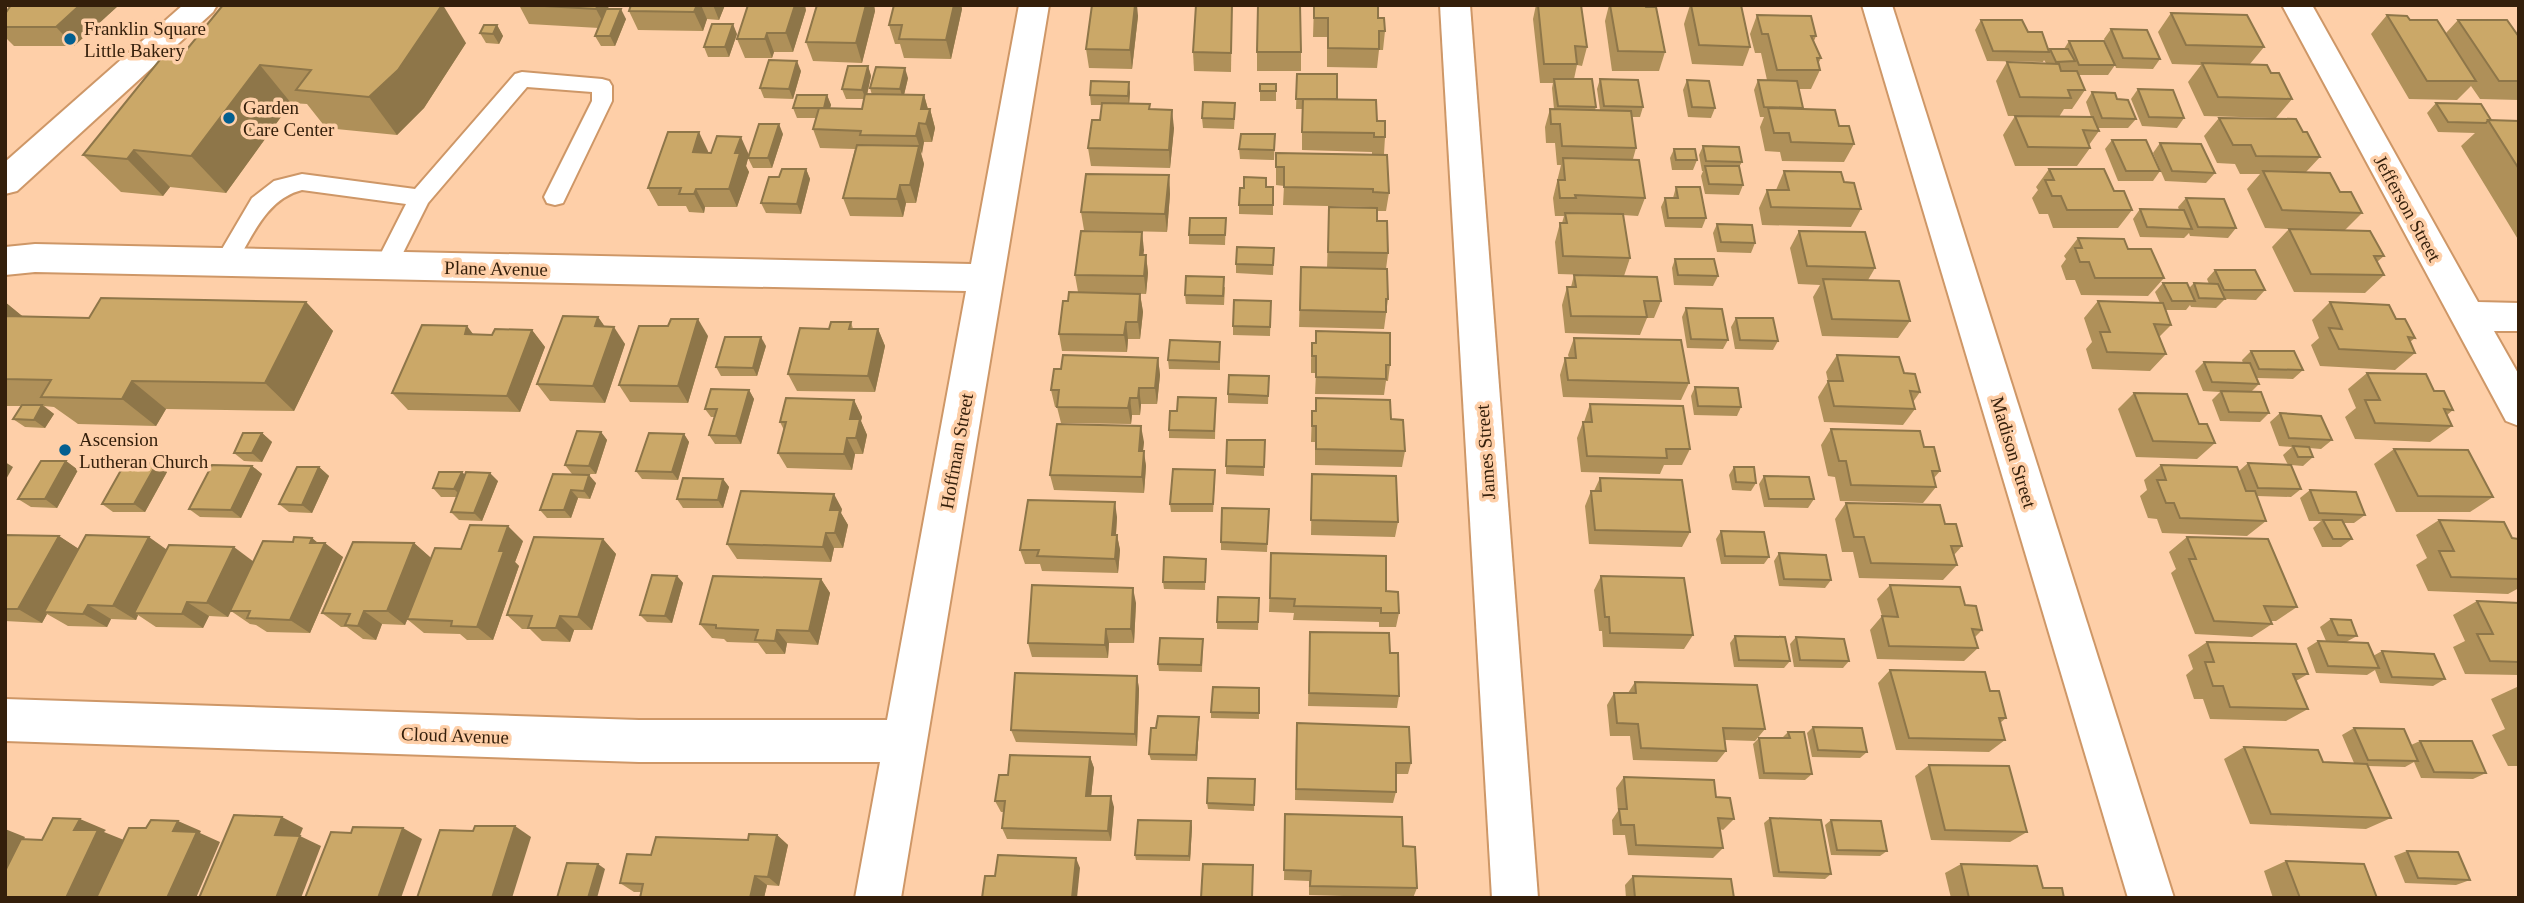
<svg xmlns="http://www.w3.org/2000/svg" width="2524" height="903" font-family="Georgia,serif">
  <rect width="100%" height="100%" fill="#fecfa8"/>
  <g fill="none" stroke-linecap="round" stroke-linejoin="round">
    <defs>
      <path id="lane" d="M522 72 602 79 609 81 612 86V101L563 203 555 205 547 203 544 197 592 101V92L527 87 428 203 394 271 386 274 378 271 375 265 406 204 302 190C266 199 252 237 234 267L226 270 218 267 215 261 252 198 274 181 302 174 415 189 515 74Z"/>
      <g id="street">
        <polygon points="1019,5 1049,5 901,898 855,898 880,762 639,762 5,741 5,699 639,720 887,720 966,291 35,272 5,275 5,247 35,244 971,264"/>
        <polygon points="1440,5 1470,5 1538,898 1492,898"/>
        <polygon points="1862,5 1892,5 2174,898 2128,898"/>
        <polygon points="2282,5 2312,5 2478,302 2519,303 2519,331 2494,331 2519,375 2519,426 2506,421"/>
      </g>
      <polygon id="secondary" points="183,5 217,5 213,12 17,191 5,194 5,162"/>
    </defs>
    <!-- lane casing -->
    <use href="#lane" stroke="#ce9767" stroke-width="4"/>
    <!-- street casing -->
    <use href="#street" stroke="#ce9767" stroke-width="4"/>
    <!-- secondary casing -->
    <use href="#secondary" stroke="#ce9767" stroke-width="4"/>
    <!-- lane -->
    <use href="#lane" fill="#fff" fill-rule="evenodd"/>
    <!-- street -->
    <use href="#street" fill="#fff" fill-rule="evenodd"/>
    <!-- secondary -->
    <use href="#secondary" fill="#fff" fill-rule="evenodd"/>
  </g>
  <!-- wall -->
  <g fill="#af9059">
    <polygon points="11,5 119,5 74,46 14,46 5,37 5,14"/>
    <polygon points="519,5 610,9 626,19 615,46 601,46 595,36 599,28 529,24"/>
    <polygon points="631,5 725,5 719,20 707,19 703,31 638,30 629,11"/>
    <polygon points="817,5 874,5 875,11 862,63 813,61 806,42"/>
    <polygon points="894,5 961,5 962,9 951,59 904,58 900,44 895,44 889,25"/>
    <polygon points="1232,5 1231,72 1194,71 1193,52"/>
    <polygon points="1314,5 1378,18 1385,31 1383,50 1379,50 1377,68 1327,67 1327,37 1313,37"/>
    <polygon points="1536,5 1581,5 1587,47 1582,66 1577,65 1574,79 1596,107 1595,110 1600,110 1597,89 1600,79 1643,107 1640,117 1632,117 1636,148 1633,159 1645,198 1638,216 1623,215 1630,258 1624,276 1558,274 1555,242 1560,223 1562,223 1564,216 1555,216 1553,198 1561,165 1557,165 1555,143 1546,143 1545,127 1550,109 1554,109 1552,88 1553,83 1540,83 1533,19"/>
    <polygon points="1609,5 1645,5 1665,52 1659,71 1612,71 1605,21"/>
    <polygon points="1690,5 1750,47 1743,66 1692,64 1684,24"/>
    <polygon points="806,10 793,52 774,52 772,58 745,58 737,39"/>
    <polygon points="2171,13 2264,47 2250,64 2271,73 2292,99 2276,118 2204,116 2188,82 2201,65 2172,64 2158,32"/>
    <polygon points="1757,15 1816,36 1814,41 1821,58 1818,64 1820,70 1811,89 1799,89 1803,109 1839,126 1854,144 1844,162 1782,161 1780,152 1765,151 1760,127 1764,117 1760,117 1754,90 1758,80 1767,80 1761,53 1755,53 1750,34"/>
    <polygon points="2387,15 2410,20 2446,33 2458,20 2519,37 2519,100 2480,99 2471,86 2457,100 2409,99 2371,34"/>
    <polygon points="1138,16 1132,69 1089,68 1086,49"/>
    <polygon points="1981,20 2028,32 2049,50 2050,49 2064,49 2069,41 2113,60 2104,39 2111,29 2160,59 2153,69 2116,68 2115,65 2108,75 2079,75 2085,90 2072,109 2064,109 2059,117 2091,117 2086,102 2092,92 2117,99 2136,119 2128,128 2098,128 2099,131 2089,145 2090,148 2077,166 2015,166 2003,135 2015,116 2037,116 2008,116 1996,81 2007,62 2046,63 2044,60 2043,62 1987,61 1975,30"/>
    <polygon points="497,25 503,36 499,44 486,43 480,33"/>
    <polygon points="737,34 729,57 708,57 704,47"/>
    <polygon points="466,43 424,108 397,135 326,128 307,104 291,103 226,193 170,187 163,196 121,192 83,155 184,53"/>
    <rect x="1257" y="52" width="44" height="19"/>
    <polygon points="868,66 871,76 867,95 872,95 870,88 908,78 904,95 924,95 928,109 930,109 935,128 932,142 924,142 921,154 924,164 916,203 906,203 903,217 850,216 843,198 855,149 820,148 813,129 816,118 797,118 793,108 827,95 831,105 830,108 862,109 864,99 846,99 842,89"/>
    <polygon points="801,71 793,99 764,98 760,88"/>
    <polygon points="1297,74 1337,99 1377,121 1385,137 1384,154 1389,193 1386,211 1377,211 1377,221 1388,253 1386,269 1388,299 1384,329 1299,327 1301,267 1327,268 1329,207 1371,208 1371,207 1283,205 1284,186 1276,185 1276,153 1372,154 1372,152 1302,150 1302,109 1296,109"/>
    <polygon points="1687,80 1715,108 1711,118 1688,117 1683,90"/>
    <rect x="1260" y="84" width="16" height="17"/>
    <polygon points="2138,89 2184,118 2177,128 2142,126 2131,99"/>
    <polygon points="1130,92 1129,104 1151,109 1174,128 1170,168 1091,166 1088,148 1100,120 1102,105 1091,105 1090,95"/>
    <polygon points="2436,103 2491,120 2519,121 2519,241 2461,146 2475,133 2438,132 2427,113"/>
    <polygon points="1235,112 1234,129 1203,128 1202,118"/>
    <polygon points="2219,118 2303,132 2320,157 2306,172 2340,192 2362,213 2345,230 2384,256 2377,262 2384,275 2365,293 2294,292 2272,247 2289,229 2265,228 2247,189 2260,174 2240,174 2235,164 2217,163 2204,136"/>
    <polygon points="783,134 772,168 753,168 748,158 746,166 749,172 737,207 705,207 704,213 689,212 686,206 658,206 648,188 708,151 708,152 749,155"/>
    <polygon points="1275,134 1274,160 1240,159 1239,149"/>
    <polygon points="2112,140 2160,171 2153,181 2118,181 2105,149"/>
    <polygon points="2160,143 2215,173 2206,183 2165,181 2153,153"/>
    <polygon points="1703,146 1742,162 1739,167 1743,185 1739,195 1705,194 1701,176 1703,171 1702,171 1699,155"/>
    <polygon points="1674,149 1697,160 1693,170 1672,170 1670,158"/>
    <polygon points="806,169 810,179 801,214 766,213 761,203 779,177"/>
    <polygon points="2049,169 2114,191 2132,210 2118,228 2053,228 2048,214 2039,214 2032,198 2038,190 2036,187"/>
    <polygon points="1784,171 1844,182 1861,209 1851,227 1762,225 1759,208 1767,190 1776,190"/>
    <polygon points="1169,175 1170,194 1167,232 1084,230 1081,212"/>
    <polygon points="1266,187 1273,187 1273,215 1239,214 1239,205"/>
    <polygon points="1676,187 1706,218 1702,228 1665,227 1661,207 1665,198 1673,198"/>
    <polygon points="2186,198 2236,228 2228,238 2190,236 2189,233 2184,238 2140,237 2133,219 2140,209 2179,210 2178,207"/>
    <polygon points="1226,218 1225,245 1189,244 1189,235"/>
    <polygon points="1717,224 1755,243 1751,253 1717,252 1713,233"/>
    <polygon points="1799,231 1875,268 1868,280 1910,321 1898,338 1822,336 1813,297 1820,285 1798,284 1790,248"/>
    <polygon points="1142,232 1143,255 1146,255 1148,273 1146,294 1078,292 1075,275"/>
    <polygon points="2078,238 2128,249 2164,278 2148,296 2081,295 2075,280 2066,280 2061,266 2066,259 2064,256"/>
    <polygon points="1274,248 1273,275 1236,273 1236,264"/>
    <polygon points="1675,259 1718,276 1713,286 1674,285 1672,268"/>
    <polygon points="2215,270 2265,290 2256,300 2225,299 2216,308 2191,307 2190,305 2186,310 2165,310 2171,325 2159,337 2166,354 2150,371 2092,369 2086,349 2092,342 2084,318 2098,301 2160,303 2155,292 2163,283 2189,288 2194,283 2209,284 2207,279"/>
    <polygon points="1574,275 1661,301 1654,318 1647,318 1640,335 1565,333 1562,305 1567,287 1571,287"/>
    <polygon points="1225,287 1224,305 1186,304 1185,295"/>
    <polygon points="1140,294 1143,312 1140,339 1128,339 1127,352 1062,351 1059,334"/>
    <polygon points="1271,301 1270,336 1233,335 1233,326"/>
    <polygon points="5,302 23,317 89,318 306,302 333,331 294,411 166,409 156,426 78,424 54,407 44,406 54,414 45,428 25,427 13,419 21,406 5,406"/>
    <polygon points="2330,302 2396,319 2415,338 2410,342 2415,353 2395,370 2320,366 2311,345 2319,338 2312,320"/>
    <polygon points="1686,308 1728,340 1723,349 1687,348 1682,317"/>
    <polygon points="598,317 605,327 625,344 605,403 550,401 537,384"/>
    <polygon points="1736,318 1778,341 1773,350 1735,349 1731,327"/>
    <polygon points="851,322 853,329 878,329 885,346 875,392 797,391 788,374 829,329"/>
    <polygon points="467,326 473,334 492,335 532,330 545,347 520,412 408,410 392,393"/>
    <polygon points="1316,331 1390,365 1388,381 1386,381 1384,395 1315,394 1316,373 1311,373 1311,360 1312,343 1315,343"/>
    <polygon points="708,336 688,403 630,402 619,385"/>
    <polygon points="1574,338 1689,383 1681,400 1563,397 1560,375 1565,358 1569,358 1568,355"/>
    <polygon points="1220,342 1220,370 1169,369 1168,360"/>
    <polygon points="766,346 757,376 721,376 716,367"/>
    <polygon points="2251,351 2303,370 2293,379 2257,378 2259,384 2251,392 2269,413 2260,422 2220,421 2212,400 2220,392 2203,391 2195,371 2204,362 2243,363 2242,360"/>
    <polygon points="1837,355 1904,373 1920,392 1913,402 1915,409 1903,425 1824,422 1818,397 1828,381 1826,372"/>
    <polygon points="1158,358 1160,375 1157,404 1141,404 1140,415 1132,415 1131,424 1061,423 1057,407 1055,407 1051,390 1061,369"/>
    <polygon points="2367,373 2434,391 2453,410 2447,415 2452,426 2430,442 2355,439 2345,417 2356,408 2348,389"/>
    <polygon points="1269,376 1268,404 1228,403 1228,394"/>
    <polygon points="1695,387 1741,407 1737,416 1694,415 1691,396"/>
    <polygon points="749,390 754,399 741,444 715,444 709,435 715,417 711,417 705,409"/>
    <polygon points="2134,393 2199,424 2215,443 2197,459 2136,457 2118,409"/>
    <polygon points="1216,398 1215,439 1169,438 1169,430 1177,411"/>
    <polygon points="854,400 862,417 861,421 867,435 863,454 855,454 852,470 787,468 778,453 784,430 780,422"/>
    <polygon points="1590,404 1690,449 1682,465 1664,465 1660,474 1581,472 1577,438 1583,422 1584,422"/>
    <polygon points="1312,411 1391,419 1405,451 1402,467 1315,465 1315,442 1311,442"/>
    <polygon points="2280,413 2332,440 2321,449 2309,448 2313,457 2303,466 2291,465 2301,489 2291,497 2257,496 2266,521 2247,536 2162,533 2157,519 2148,518 2140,496 2147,490 2144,480 2161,465 2239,471 2248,463 2288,465 2283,455 2292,447 2279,446 2270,422"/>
    <polygon points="1831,429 1924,447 1940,471 1934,478 1936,487 1923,503 1840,501 1835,477 1828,476 1821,445"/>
    <polygon points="601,432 607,440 596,474 572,474 565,465"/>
    <polygon points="262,433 272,442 262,462 244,461 234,453"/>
    <polygon points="684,434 689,442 678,480 642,479 636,471"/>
    <polygon points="1265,440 1264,476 1226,474 1226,466"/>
    <polygon points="1144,442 1143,451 1146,466 1144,493 1054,490 1050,475"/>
    <polygon points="2394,449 2493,497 2470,512 2396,512 2374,464"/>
    <polygon points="66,461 78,470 57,508 31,507 18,499"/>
    <polygon points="157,463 167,472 145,512 113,512 102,504"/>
    <polygon points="252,466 262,474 241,518 200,517 189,509"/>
    <polygon points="319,467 329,476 312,513 289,512 279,504"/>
    <polygon points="1734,467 1756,483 1751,491 1732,490 1729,475"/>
    <polygon points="462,472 465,475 498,481 482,521 459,520 451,512 457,497 441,497 433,488"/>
    <polygon points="553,474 596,483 590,499 578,498 571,518 547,518 540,510"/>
    <polygon points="1312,474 1398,522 1395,537 1311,535"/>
    <polygon points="1764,476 1814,499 1808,508 1764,507 1759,484"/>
    <polygon points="1215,478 1213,512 1171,512 1170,504"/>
    <polygon points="1600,478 1690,532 1682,547 1589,544 1585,506 1591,491 1594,491"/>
    <polygon points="723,479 729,487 723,508 683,508 677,499"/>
    <polygon points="2310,490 2365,515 2354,523 2344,523 2352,539 2341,547 2322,547 2313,528 2321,521 2309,521 2300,498"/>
    <polygon points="1846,503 1945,524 1962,546 1954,555 1957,565 1943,580 1859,578 1853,552 1842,552 1835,519"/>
    <polygon points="842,509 841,513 848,525 843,548 834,548 831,562 737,559 727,544"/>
    <polygon points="1269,509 1267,552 1221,550 1221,542"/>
    <polygon points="1117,517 1116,535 1117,535 1120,550 1118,573 1042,571 1040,564 1025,564 1020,550"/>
    <polygon points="2439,520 2519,539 2519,588 2508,594 2428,591 2416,565 2427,558 2416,535"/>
    <polygon points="1721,531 1769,557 1764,564 1721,564 1716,539"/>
    <polygon points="5,535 59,536 78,549 167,550 253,561 293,542 312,538 317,543 343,557 310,633 267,632 256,625 250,624 231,611 228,617 209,616 203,628 156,627 138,615 136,620 111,619 107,627 68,626 47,614 42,623 5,621"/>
    <polygon points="2187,537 2297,607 2276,621 2271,621 2272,624 2252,637 2195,634 2171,573 2176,569 2169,552"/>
    <polygon points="603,539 616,554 592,630 574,630 570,642 542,641 530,629 522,629 507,615"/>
    <polygon points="523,541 515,562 519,566 493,640 467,640 460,634 424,633 407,619 461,549"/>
    <polygon points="414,543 431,558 405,625 382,624 376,640 363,639 347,627 341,627 322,613"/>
    <polygon points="1271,553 1386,591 1399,613 1396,627 1379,627 1379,622 1293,620 1294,613 1269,612"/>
    <polygon points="1779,553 1831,580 1825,588 1779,586 1774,561"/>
    <polygon points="1206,559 1205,590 1164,589 1163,582"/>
    <polygon points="677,576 683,583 672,623 647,622 640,615"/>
    <polygon points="1601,576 1693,635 1684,649 1603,647 1602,631 1599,631 1594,590"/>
    <polygon points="821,579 830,593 818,645 787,643 785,654 766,654 758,643 727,642 724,639 712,638 700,624"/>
    <polygon points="1890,585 1965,605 1982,630 1975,637 1978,648 1964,661 1877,659 1870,630 1882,616 1877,599"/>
    <polygon points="1259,598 1258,630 1217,629 1217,622"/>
    <polygon points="2477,601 2519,603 2519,675 2465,674 2453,647 2465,641 2453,615"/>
    <polygon points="1136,603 1134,643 1109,643 1108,658 1032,657 1028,643"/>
    <polygon points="2331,619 2357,636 2346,642 2373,656 2382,651 2445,679 2433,686 2380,683 2375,670 2367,675 2316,673 2307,648 2318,641 2326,641 2320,627"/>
    <polygon points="1310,632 1390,653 1399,696 1397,708 1308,706"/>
    <polygon points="1735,636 1790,661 1784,668 1734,667 1730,643"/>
    <polygon points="1796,637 1849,661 1843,668 1794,667 1790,644"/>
    <polygon points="1203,639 1202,672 1159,671 1158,664"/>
    <polygon points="2207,642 2308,674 2296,681 2308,709 2286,721 2210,719 2203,699 2194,699 2186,675 2193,669 2188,655"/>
    <polygon points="1890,670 1990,691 2006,718 2000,723 2005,740 1989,752 1896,750 1878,683"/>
    <polygon points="1137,676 1139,689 1137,746 1016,742 1011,730"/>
    <polygon points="1635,682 1765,729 1755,741 1725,740 1726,751 1717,762 1633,760 1630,736 1610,736 1607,705 1614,693 1628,693"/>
    <polygon points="2517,687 2519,687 2519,766 2508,766 2492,735 2505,729 2491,699"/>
    <polygon points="1259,688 1259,719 1211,718 1211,712"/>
    <polygon points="1199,717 1199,723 1197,761 1151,760 1149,754 1156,728"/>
    <polygon points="1813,727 1867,752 1860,758 1812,757 1807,733"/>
    <polygon points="2354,728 2411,745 2420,741 2486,773 2473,779 2421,778 2414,762 2405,767 2368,766 2391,818 2366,829 2250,824 2224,759 2244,747 2323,762 2354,763 2342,735"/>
    <polygon points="1788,732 1812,774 1805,780 1759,779 1753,744 1759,738 1782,738"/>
    <polygon points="1296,736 1411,763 1408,774 1396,774 1396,792 1393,803 1295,800"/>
    <polygon points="1090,757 1094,768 1091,796 1114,807 1111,841 1007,839 1002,828 1004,812 1001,812 995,801 1008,775"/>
    <polygon points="1929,765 2027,832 2010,842 1931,840 1915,776"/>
    <polygon points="1624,777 1716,797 1734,819 1723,830 1720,829 1723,848 1713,858 1628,855 1625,835 1613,835 1612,820 1618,811 1616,788"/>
    <polygon points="1255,779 1254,811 1208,809 1207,803"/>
    <polygon points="1285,814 1403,846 1417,888 1413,898 1309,895 1309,881 1284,880"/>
    <polygon points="1770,818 1831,874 1825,879 1773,877 1764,823"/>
    <polygon points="1831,820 1887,851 1880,856 1831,855 1825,825"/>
    <polygon points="1191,821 1192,827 1190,861 1136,860 1135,855"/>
    <polygon points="777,835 788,845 779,886 767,885 764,898 640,898 641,892 634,892 620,883 651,855"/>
    <polygon points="2407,851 2470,880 2456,885 2405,883 2394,856"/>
    <polygon points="2286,861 2377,898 2273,898 2264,871"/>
    <polygon points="1961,864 2043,888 2064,898 1951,898 1945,873"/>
    <polygon points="1633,876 1734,898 1626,898 1625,885"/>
  </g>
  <!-- shaded-wall -->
  <g fill="#8e7649">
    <polygon points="80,5 119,5 74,46 56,27"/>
    <polygon points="442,5 443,5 466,43 424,108 397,135 369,97"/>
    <polygon points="597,5 607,5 612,14 606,28 596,9"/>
    <polygon points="697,5 701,5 707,19 703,31 694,12"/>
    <polygon points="713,5 725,5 719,20"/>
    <polygon points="795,5 805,5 806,10 793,52 786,33"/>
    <polygon points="866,5 874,5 875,11 862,63 856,43"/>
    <polygon points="954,5 961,5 962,9 951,59 946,40"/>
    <polygon points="1135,5 1137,5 1138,16 1132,69 1130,50"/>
    <polygon points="621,9 626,19 615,46 610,36"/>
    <polygon points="733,24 737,34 729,57 725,47"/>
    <polygon points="497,25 503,36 499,44 493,34"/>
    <polygon points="767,33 774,52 772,58 765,39"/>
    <polygon points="797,61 801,71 793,99 789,89"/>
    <polygon points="260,65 291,103 226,193 191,156"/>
    <polygon points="868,66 871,76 866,99 862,90"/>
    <polygon points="905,68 908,78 903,99 900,89"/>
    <polygon points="1129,82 1130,92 1129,106 1128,96"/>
    <polygon points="827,95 831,105 827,118 824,109"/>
    <polygon points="924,95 929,113 930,109 935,128 932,142 921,109"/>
    <polygon points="1172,110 1174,128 1170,168 1169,150"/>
    <polygon points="919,123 924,142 922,154 916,136"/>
    <polygon points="779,124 783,134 772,168 768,158"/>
    <polygon points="699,132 708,151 702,171 693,152"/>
    <polygon points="741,137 749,155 746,166 749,172 737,207 729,189 735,153"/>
    <polygon points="919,146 924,164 916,203 910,185"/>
    <polygon points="134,150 170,187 163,196 127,159"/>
    <polygon points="806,169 810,179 801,214 797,204"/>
    <polygon points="1169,175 1170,194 1167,232 1165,214"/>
    <polygon points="900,185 906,203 903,217 897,199"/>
    <polygon points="696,189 705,207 704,213 694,194"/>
    <polygon points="1142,232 1144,250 1142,272 1140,255"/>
    <polygon points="1146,255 1148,273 1146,294 1144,276"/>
    <polygon points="1140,294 1143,312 1140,339 1138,322"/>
    <polygon points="5,302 37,328 5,328"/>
    <polygon points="306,302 333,331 294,411 265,383"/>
    <polygon points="598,317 610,334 595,326"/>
    <polygon points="698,319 708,336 688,403 678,386"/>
    <polygon points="1126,322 1128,339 1127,352 1124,335"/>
    <polygon points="467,326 480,344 465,334"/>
    <polygon points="614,327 625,344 605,403 593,386"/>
    <polygon points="878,329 885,346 875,392 868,376"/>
    <polygon points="532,330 545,347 520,412 507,396"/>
    <polygon points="761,337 766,346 757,376 753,368"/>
    <polygon points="1158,358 1160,375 1157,404 1155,388"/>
    <polygon points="132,381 166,409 156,426 122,399"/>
    <polygon points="1139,388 1141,404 1140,415 1138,398"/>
    <polygon points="749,390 754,399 741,444 736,436"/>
    <polygon points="1130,398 1132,415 1131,424 1128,408"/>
    <polygon points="854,400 862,417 861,421 867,435 863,454 856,438 850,419"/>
    <polygon points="42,405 54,414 45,428 34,420"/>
    <polygon points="1141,426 1144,442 1141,466 1139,451"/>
    <polygon points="601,432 607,440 596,474 589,466"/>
    <polygon points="262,433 272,442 262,462 252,453"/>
    <polygon points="684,434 689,442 678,480 672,472"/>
    <polygon points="847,438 855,454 852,470 844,454"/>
    <polygon points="1144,451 1146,466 1144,493 1142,477"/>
    <polygon points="66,461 78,470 57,508 45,499"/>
    <polygon points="5,462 13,467 5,481"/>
    <polygon points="157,463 167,472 145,512 134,504"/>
    <polygon points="252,466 262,474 241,518 231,510"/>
    <polygon points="319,467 329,476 312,513 302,505"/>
    <polygon points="462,472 470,480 462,497 454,489"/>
    <polygon points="490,473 498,481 482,521 474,513"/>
    <polygon points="589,475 596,483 590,499 584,491"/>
    <polygon points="723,479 729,487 723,508 718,500"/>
    <polygon points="571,490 578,498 571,518 564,510"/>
    <polygon points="834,494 842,509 841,513 848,525 843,548 835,533 830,510"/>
    <polygon points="1115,502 1117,517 1115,550 1112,535"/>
    <polygon points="508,526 523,541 515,562 519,566 493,640 477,627 499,551"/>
    <polygon points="826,533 834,548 831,562 823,547"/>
    <polygon points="1117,535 1120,550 1118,573 1115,559"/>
    <polygon points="59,536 82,551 44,612 47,614 42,623 18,609"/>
    <polygon points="149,537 170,552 134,613 138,615 136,620 113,606"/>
    <polygon points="312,538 323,547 325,543 343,557 310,633 290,620"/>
    <polygon points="603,539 616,554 592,630 578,617"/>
    <polygon points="414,543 431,558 405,625 387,611"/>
    <polygon points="234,547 254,562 228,617 207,603"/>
    <polygon points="677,576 683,583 672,623 665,616"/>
    <polygon points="821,579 830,593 818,645 809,631"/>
    <polygon points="1133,588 1136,603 1134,643 1131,629"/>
    <polygon points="187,602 209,616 203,628 182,614"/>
    <polygon points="88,605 111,619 107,627 83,614"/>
    <polygon points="364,611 382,624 376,640 358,626"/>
    <polygon points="560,616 574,630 570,642 556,628"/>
    <polygon points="1106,629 1109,643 1108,658 1105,645"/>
    <polygon points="777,630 787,643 785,654 775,641"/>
    <polygon points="1137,676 1139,689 1137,746 1135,734"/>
    <polygon points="1199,717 1199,723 1197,761 1196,755"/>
    <polygon points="1090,757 1094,768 1090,807 1086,796"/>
    <polygon points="1111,796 1114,807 1111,841 1108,831"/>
    <polygon points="282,817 303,828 296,845 275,835"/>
    <polygon points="80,819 106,830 104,832 124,840 96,898 66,898 74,830"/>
    <polygon points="178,821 201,831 200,833 220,842 196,898 167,898 173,831"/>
    <polygon points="1191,821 1192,827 1190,861 1189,856"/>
    <polygon points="515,826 531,837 512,898 492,898"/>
    <polygon points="403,828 422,839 401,898 378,898"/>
    <polygon points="5,829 25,837 5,875"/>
    <polygon points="777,835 788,845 779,886 768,877"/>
    <polygon points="300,836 321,846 301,898 276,898"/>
    <polygon points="1076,858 1080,868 1077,898 1072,898"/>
    <polygon points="598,864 605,869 597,898 588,898"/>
    <polygon points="755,876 767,885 764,898 750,898"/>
  </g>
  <!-- building -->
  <g fill="#cba868" stroke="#8e7649" stroke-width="2">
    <polygon points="11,5 80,5 56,27 5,27 5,14"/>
    <polygon points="223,5 442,5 398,70 369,97 296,90 311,70 260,65 191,156 134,150 127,159 83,155 167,51 184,53"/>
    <polygon points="527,5 598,5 596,9"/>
    <polygon points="631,5 697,5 694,12 629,11"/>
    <polygon points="748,5 795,5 786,33 767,33 765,39 737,39"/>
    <polygon points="817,5 866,5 856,43 806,42"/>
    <polygon points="894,5 954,5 946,40 899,39 902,25 889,25"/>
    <polygon points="1092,5 1135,5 1130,50 1086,49"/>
    <polygon points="1196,5 1232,5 1231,53 1193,52"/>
    <polygon points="1258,5 1300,5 1301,52 1257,52"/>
    <polygon points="1314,5 1378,5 1378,18 1384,18 1385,31 1379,31 1379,49 1328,48 1328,18 1314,18"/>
    <polygon points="1538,5 1581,5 1587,47 1575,46 1577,64 1544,64"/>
    <polygon points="1610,5 1645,5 1646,7 1656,7 1665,52 1618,51"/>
    <polygon points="1691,5 1741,5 1750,47 1699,45"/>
    <polygon points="606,9 621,9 610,36 595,36"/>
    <polygon points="2171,13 2247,15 2264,47 2186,45"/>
    <polygon points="1757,15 1811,16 1816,36 1811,36 1821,58 1817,58 1820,70 1777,70 1768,34 1762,34"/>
    <polygon points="2387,15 2407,16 2410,20 2437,20 2476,81 2427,81"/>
    <polygon points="1981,20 2022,20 2028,32 2042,32 2049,52 1993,51"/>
    <polygon points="2458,20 2507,20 2519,37 2519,81 2499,81"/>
    <polygon points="712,24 733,24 725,47 704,47"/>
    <polygon points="484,25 497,25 493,34 480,33"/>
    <polygon points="2111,29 2147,30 2160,59 2123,58"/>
    <polygon points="2069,41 2104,41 2115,65 2079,65"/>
    <polygon points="2050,49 2068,49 2075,61 2056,62"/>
    <polygon points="769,60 797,61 789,89 760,88"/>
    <polygon points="2007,62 2059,64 2061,71 2077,71 2085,90 2068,90 2071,98 2020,97"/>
    <polygon points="2202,63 2267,65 2271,73 2279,73 2292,99 2218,97"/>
    <polygon points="848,66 868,66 862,90 842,89"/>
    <polygon points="876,67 905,68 900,89 870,88"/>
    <polygon points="1297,74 1337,74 1337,99 1296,99"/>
    <polygon points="1554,79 1592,79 1596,107 1558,106"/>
    <polygon points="1600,79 1638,80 1643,107 1604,106"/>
    <polygon points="1687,80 1709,81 1715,108 1692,107"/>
    <polygon points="1758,80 1797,81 1803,108 1764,107"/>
    <polygon points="1091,81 1129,82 1128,96 1090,95"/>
    <rect x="1260" y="84" width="16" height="7"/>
    <polygon points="2138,89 2173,90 2184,118 2149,117"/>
    <polygon points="2092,92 2115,93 2117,99 2128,100 2136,119 2102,118"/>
    <polygon points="865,94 924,95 921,109 930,109 926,124 919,123 916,136 860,135 861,131 813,129 819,108 862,109"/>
    <polygon points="797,95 827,95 824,108 793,108"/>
    <polygon points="1303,99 1376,100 1377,121 1385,121 1385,137 1374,137 1374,133 1302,132"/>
    <polygon points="1203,102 1235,103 1234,119 1202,118"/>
    <polygon points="1102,103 1150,104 1149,109 1172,110 1169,150 1088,148 1092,120 1100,120"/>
    <polygon points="2436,103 2481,104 2491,120 2488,120 2486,123 2448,122"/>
    <polygon points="1768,108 1835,110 1839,126 1849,126 1854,144 1791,142 1789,133 1774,133"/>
    <polygon points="1550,109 1631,111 1636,148 1562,146 1560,124 1551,124"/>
    <polygon points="2015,116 2093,117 2099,131 2083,130 2090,148 2028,147"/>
    <polygon points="2219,118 2296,119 2303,132 2307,132 2320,157 2256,156 2251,145 2233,145"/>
    <polygon points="2488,120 2519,121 2519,169"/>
    <polygon points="759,124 779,124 768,158 748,158"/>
    <polygon points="668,132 699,132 693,152 711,153 717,136 741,137 735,153 740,153 729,189 696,189 694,194 679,194 681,188 648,188"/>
    <polygon points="1241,134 1275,134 1274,150 1239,149"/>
    <polygon points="2112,140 2146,140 2160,171 2126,171"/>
    <polygon points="2160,143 2201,144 2215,173 2172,171"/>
    <polygon points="857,145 919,146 910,185 900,185 897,199 843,198"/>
    <polygon points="1703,146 1739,147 1742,162 1706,161"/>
    <polygon points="1674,149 1695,149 1697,160 1676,160"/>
    <polygon points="1276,153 1387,155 1389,193 1373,192 1373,189 1284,187 1284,167 1276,167"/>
    <polygon points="1563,158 1639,160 1645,198 1575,195 1576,198 1560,198 1558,180 1565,180"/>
    <polygon points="1705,166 1739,166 1743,185 1709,184"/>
    <polygon points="782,169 806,169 797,204 761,203 769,177 779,177"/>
    <polygon points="2049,169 2104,169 2114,191 2124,191 2132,210 2067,210 2061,196 2052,196 2045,180 2054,180"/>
    <polygon points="1784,171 1841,172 1844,182 1854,183 1861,209 1771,207 1767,190 1789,190"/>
    <polygon points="2263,171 2330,173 2340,192 2351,192 2362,213 2282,210"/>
    <polygon points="1086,174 1169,175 1165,214 1081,212"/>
    <polygon points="1244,177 1266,178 1266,187 1273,187 1273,205 1239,205 1240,188 1244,188"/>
    <polygon points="1676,187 1700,187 1706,218 1668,218 1665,198 1678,198"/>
    <polygon points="2186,198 2224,199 2236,228 2198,227"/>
    <polygon points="1329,207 1377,208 1377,221 1387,221 1388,253 1328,252"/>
    <polygon points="2140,209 2184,210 2192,229 2147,227"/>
    <polygon points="1565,213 1623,214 1630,258 1563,256 1560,223 1567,223"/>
    <polygon points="1190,218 1226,218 1225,235 1189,235"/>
    <polygon points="1717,224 1752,225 1755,243 1721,242"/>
    <polygon points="2289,229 2370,231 2384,256 2374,256 2384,275 2311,274"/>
    <polygon points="1081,231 1142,232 1140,255 1146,255 1144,276 1075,275"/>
    <polygon points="1799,231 1865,232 1875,268 1807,266"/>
    <polygon points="2078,238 2124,239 2128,249 2151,249 2164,278 2095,278 2089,262 2080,262 2075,248 2082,248"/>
    <polygon points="1237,247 1274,248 1273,265 1236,264"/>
    <polygon points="1675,259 1714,259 1718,276 1678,275"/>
    <polygon points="1301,267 1387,269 1388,299 1386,299 1386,312 1300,310"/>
    <polygon points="2215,270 2255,270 2265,290 2224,290"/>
    <polygon points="1574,275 1657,277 1661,301 1644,301 1647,317 1571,316 1567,287 1576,287"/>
    <polygon points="1186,276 1224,277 1223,296 1185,295"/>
    <polygon points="1823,279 1899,281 1910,321 1832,319"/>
    <polygon points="2163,283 2187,283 2195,301 2172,301"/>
    <polygon points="2194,283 2218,284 2225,299 2199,298"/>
    <polygon points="1069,292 1140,294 1138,322 1126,322 1124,335 1059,334 1063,301 1068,301"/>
    <polygon points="101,298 306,302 265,383 132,381 122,399 41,397 51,380 5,379 5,316 89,318"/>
    <polygon points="1234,300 1271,301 1270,327 1233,326"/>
    <polygon points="2098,301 2163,303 2171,325 2154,324 2166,354 2107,352 2100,332 2110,332"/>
    <polygon points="2330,302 2389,305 2396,319 2405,319 2415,338 2408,337 2415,353 2339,349 2329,328 2342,329"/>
    <polygon points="1686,308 1722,309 1728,340 1691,339"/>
    <polygon points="563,316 598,317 595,326 614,327 593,386 537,384"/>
    <polygon points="1736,318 1773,318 1778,341 1740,340"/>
    <polygon points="671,319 698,319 678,386 619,385 639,326 668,326"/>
    <polygon points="831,322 851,322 849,329 878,329 868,376 788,374 800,328 829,329"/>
    <polygon points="422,325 467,326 465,334 492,335 495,329 532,330 507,396 392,393"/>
    <polygon points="1316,331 1390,333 1390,365 1386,365 1386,379 1316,377 1316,356 1312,356 1312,343 1316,343"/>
    <polygon points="725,337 761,337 753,368 716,367"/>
    <polygon points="1574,338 1681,340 1689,383 1568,380 1565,358 1576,358"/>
    <polygon points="1170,340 1220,342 1219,362 1168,360"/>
    <polygon points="2251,351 2294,351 2303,370 2259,369"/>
    <polygon points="1063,355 1158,358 1155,388 1139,388 1138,398 1130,398 1128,408 1057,407 1059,390 1051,390 1054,369 1061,369"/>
    <polygon points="1837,355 1899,357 1904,373 1915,374 1920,392 1910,391 1915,409 1834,406 1828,381 1843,381"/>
    <polygon points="2204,362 2250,363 2259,384 2212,382"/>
    <polygon points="2367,373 2426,374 2434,391 2444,391 2453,410 2444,409 2452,426 2375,423 2365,400 2380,400"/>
    <polygon points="1229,375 1269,376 1268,396 1228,394"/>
    <polygon points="1695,387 1738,388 1741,407 1698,406"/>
    <polygon points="711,389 749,390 736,436 709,435 717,409 705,409"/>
    <polygon points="2221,391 2261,392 2269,413 2229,412"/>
    <polygon points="2134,393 2187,394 2199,424 2207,424 2215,443 2153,441"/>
    <polygon points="1178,397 1216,398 1214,431 1169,430 1170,411 1177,411"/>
    <polygon points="786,398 854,400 850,419 860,419 856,438 847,438 844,454 778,453 786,422 780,422"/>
    <polygon points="1316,398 1390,400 1391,419 1403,420 1405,451 1316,449 1316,426 1312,426 1312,411 1316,411"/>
    <polygon points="1590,404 1683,406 1690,449 1666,449 1667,458 1587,456 1583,422 1592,422"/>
    <polygon points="22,405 42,405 34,420 13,419"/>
    <polygon points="2280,413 2321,416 2332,440 2289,438"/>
    <polygon points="1057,424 1141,426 1139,451 1144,451 1142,477 1050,475"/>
    <polygon points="1831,429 1920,431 1924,447 1934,447 1940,471 1932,471 1936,487 1851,485 1846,461 1839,461"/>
    <polygon points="577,431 601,432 589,466 565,465"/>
    <polygon points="243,433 262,433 252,453 234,453"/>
    <polygon points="649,433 684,434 672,472 636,471"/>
    <polygon points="1227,440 1265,440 1264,467 1226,466"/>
    <polygon points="2293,446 2309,447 2313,457 2298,457"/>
    <polygon points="2394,449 2468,450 2493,497 2418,496"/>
    <polygon points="41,461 66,461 45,499 18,499"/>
    <polygon points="125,463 157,463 134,504 102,504"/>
    <polygon points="2248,463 2291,465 2301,489 2258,488"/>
    <polygon points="212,465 252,466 231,510 189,509"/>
    <polygon points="2161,465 2237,467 2246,491 2255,491 2266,521 2180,518 2174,503 2166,503 2157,480 2166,480"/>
    <polygon points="297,467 319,467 302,505 279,504"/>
    <polygon points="1734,467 1754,467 1756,483 1736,482"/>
    <polygon points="1173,469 1215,470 1213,504 1170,504"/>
    <polygon points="439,472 462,472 454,489 433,488"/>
    <polygon points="466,472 490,473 474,513 451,512"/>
    <polygon points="553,474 589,475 584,491 571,490 564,510 540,510"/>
    <polygon points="1312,474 1396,476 1398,522 1311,520"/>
    <polygon points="1764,476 1809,477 1814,499 1769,499"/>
    <polygon points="683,478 723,479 718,500 677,499"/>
    <polygon points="1600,478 1682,480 1690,532 1595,530 1591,491 1601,491"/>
    <polygon points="2310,490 2356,492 2365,515 2319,513"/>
    <polygon points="741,491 834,494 830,510 840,510 835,533 826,533 823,547 727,544"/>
    <polygon points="1028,500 1115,502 1112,535 1117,535 1115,559 1037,556 1039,550 1020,550"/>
    <polygon points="1846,503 1940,505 1945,524 1956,524 1962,546 1951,546 1957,565 1871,563 1864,537 1854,537"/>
    <polygon points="1222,508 1269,509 1267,544 1221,542"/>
    <polygon points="2323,520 2342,520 2352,539 2333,539"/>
    <polygon points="2439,520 2504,522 2512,538 2519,539 2519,579 2451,577 2439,551 2454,551"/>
    <polygon points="470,525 508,526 499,551 504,551 477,627 451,626 452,621 407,619 435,548 461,549"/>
    <polygon points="1721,531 1764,532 1769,557 1725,556"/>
    <polygon points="5,535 59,536 18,609 5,609"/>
    <polygon points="86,535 149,537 113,606 88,605 83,614 44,612"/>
    <polygon points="294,537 312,538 310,543 325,543 290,620 247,618 250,611 230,611 263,541 293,542"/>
    <polygon points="534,537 603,539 578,617 560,616 556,628 528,628 532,616 507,615"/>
    <polygon points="2187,537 2268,539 2297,607 2264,606 2272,624 2214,621 2189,559 2196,559"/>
    <polygon points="353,542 414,543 387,611 364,611 358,626 345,625 350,614 322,613"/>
    <polygon points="169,545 234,547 207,603 187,602 182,614 134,613"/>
    <polygon points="1271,553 1386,556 1386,591 1398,592 1399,613 1381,613 1381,608 1294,606 1295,599 1270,598"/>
    <polygon points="1779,553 1826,555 1831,580 1784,579"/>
    <polygon points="1164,557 1206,559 1205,582 1163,582"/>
    <polygon points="652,575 677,576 665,616 640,615"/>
    <polygon points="713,576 821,579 809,631 777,630 775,641 755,640 758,630 716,628 716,625 700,624"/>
    <polygon points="1601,576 1684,578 1693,635 1610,633 1609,617 1605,617"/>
    <polygon points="1032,585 1133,588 1131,629 1106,629 1105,645 1028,643"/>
    <polygon points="1890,585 1960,587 1965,605 1976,606 1982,630 1972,629 1978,648 1889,646 1882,616 1898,617"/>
    <polygon points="1218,597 1259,598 1258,622 1217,622"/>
    <polygon points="2477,601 2519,603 2519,662 2490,661 2477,634 2493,634"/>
    <polygon points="2331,619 2351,620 2357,636 2338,635"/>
    <polygon points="1310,632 1389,633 1390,653 1398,653 1399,696 1309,693"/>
    <polygon points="1735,636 1785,637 1790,661 1739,660"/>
    <polygon points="1796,637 1844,639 1849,661 1800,660"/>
    <polygon points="1160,638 1203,639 1201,665 1158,664"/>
    <polygon points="2318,641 2368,643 2379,668 2328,666"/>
    <polygon points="2207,642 2296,644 2308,674 2293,674 2308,709 2230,707 2223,686 2213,686 2205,662 2214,662"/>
    <polygon points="2382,651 2434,654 2445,679 2392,677"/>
    <polygon points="1890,670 1985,672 1990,691 1999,691 2006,718 1999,718 2005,740 1909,738"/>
    <polygon points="1015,673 1137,676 1135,734 1011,730"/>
    <polygon points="1635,682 1757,685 1765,729 1723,728 1726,751 1641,748 1638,724 1617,723 1614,693 1636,693"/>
    <polygon points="1213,687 1259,688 1259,713 1211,712"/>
    <polygon points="1158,716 1199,717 1196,755 1149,754 1151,728 1156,728"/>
    <polygon points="1297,723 1409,727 1411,763 1396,763 1396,792 1296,789"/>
    <polygon points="1813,727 1862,728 1867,752 1818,750"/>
    <polygon points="2354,728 2404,729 2418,761 2368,760"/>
    <polygon points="1788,732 1804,732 1812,774 1764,773 1759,738 1790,738"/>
    <polygon points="2420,741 2472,741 2486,773 2434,772"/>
    <polygon points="2244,747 2318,750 2323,762 2367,764 2391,818 2271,814"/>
    <polygon points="1010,755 1090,757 1086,796 1111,796 1108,831 1002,828 1005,801 995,801 999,775 1008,775"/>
    <polygon points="1929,765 2009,766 2027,832 1945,830"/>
    <polygon points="1624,777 1714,780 1716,797 1730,798 1734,819 1718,818 1723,848 1636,845 1634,825 1621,825 1619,809 1627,809"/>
    <polygon points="1208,778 1255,779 1254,805 1207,803"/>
    <polygon points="1285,814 1402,817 1403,846 1415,847 1417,888 1310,886 1311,871 1284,870"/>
    <polygon points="234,815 282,817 275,835 300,836 276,898 199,898"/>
    <polygon points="53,818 80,819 74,830 98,830 66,898 5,898 5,871 21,839 42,840"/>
    <polygon points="1770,818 1821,820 1831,874 1779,872"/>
    <polygon points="151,820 178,821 173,831 197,832 167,898 96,898 129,828 146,828"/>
    <polygon points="1138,820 1191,821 1189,856 1135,855"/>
    <polygon points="1831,820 1881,821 1887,851 1837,850"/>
    <polygon points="475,826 515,826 492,898 417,898 440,830 473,831"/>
    <polygon points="353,827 403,828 378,898 305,898 331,832 351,833"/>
    <polygon points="749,834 777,835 768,877 755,876 750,898 640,898 643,884 620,883 627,854 651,855 656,837 748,840"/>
    <polygon points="2407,851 2458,852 2470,880 2418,878"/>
    <polygon points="998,855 1076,858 1072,898 982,898 985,876 995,876"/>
    <polygon points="2286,861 2364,864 2377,898 2300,898"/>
    <polygon points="567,863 598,864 588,898 557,898"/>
    <polygon points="1203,864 1253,865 1252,898 1201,898"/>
    <polygon points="1961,864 2037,866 2043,888 2062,888 2064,898 1969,898"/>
    <polygon points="1633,876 1731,879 1734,898 1635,898"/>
  </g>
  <!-- markers -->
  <g fill="#035f90" stroke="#fecfa8" stroke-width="2.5">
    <circle cx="70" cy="39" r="7"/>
    <circle cx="229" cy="118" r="7"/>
    <circle cx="65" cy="450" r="7"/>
  </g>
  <g text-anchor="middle" stroke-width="7" stroke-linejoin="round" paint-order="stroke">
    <!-- poi labels -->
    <g font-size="19" fill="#341f0b" stroke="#fecfa8" text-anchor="start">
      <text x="84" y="35">Franklin Square<tspan x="84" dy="22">Little Bakery</tspan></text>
      <text x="243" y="114">Garden<tspan x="243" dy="22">Care Center</tspan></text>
      <text x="79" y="446">Ascension<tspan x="79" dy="22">Lutheran Church</tspan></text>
    </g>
    <!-- street labels -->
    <g font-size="19" fill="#341f0b" stroke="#fecfa8">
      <text transform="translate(2408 208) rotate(61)" y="7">Jefferson Street</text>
      <text transform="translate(496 268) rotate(1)" y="7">Plane Avenue</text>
      <text transform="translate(956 451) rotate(-80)" y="7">Hoffman Street</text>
      <text transform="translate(1485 452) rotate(-94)" y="7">James Street</text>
      <text transform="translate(2014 452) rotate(73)" y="7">Madison Street</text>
      <text transform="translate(455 735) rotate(2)" y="7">Cloud Avenue</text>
    </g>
  </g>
  <!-- border -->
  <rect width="2524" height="903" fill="none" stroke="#341f0b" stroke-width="14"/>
</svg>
